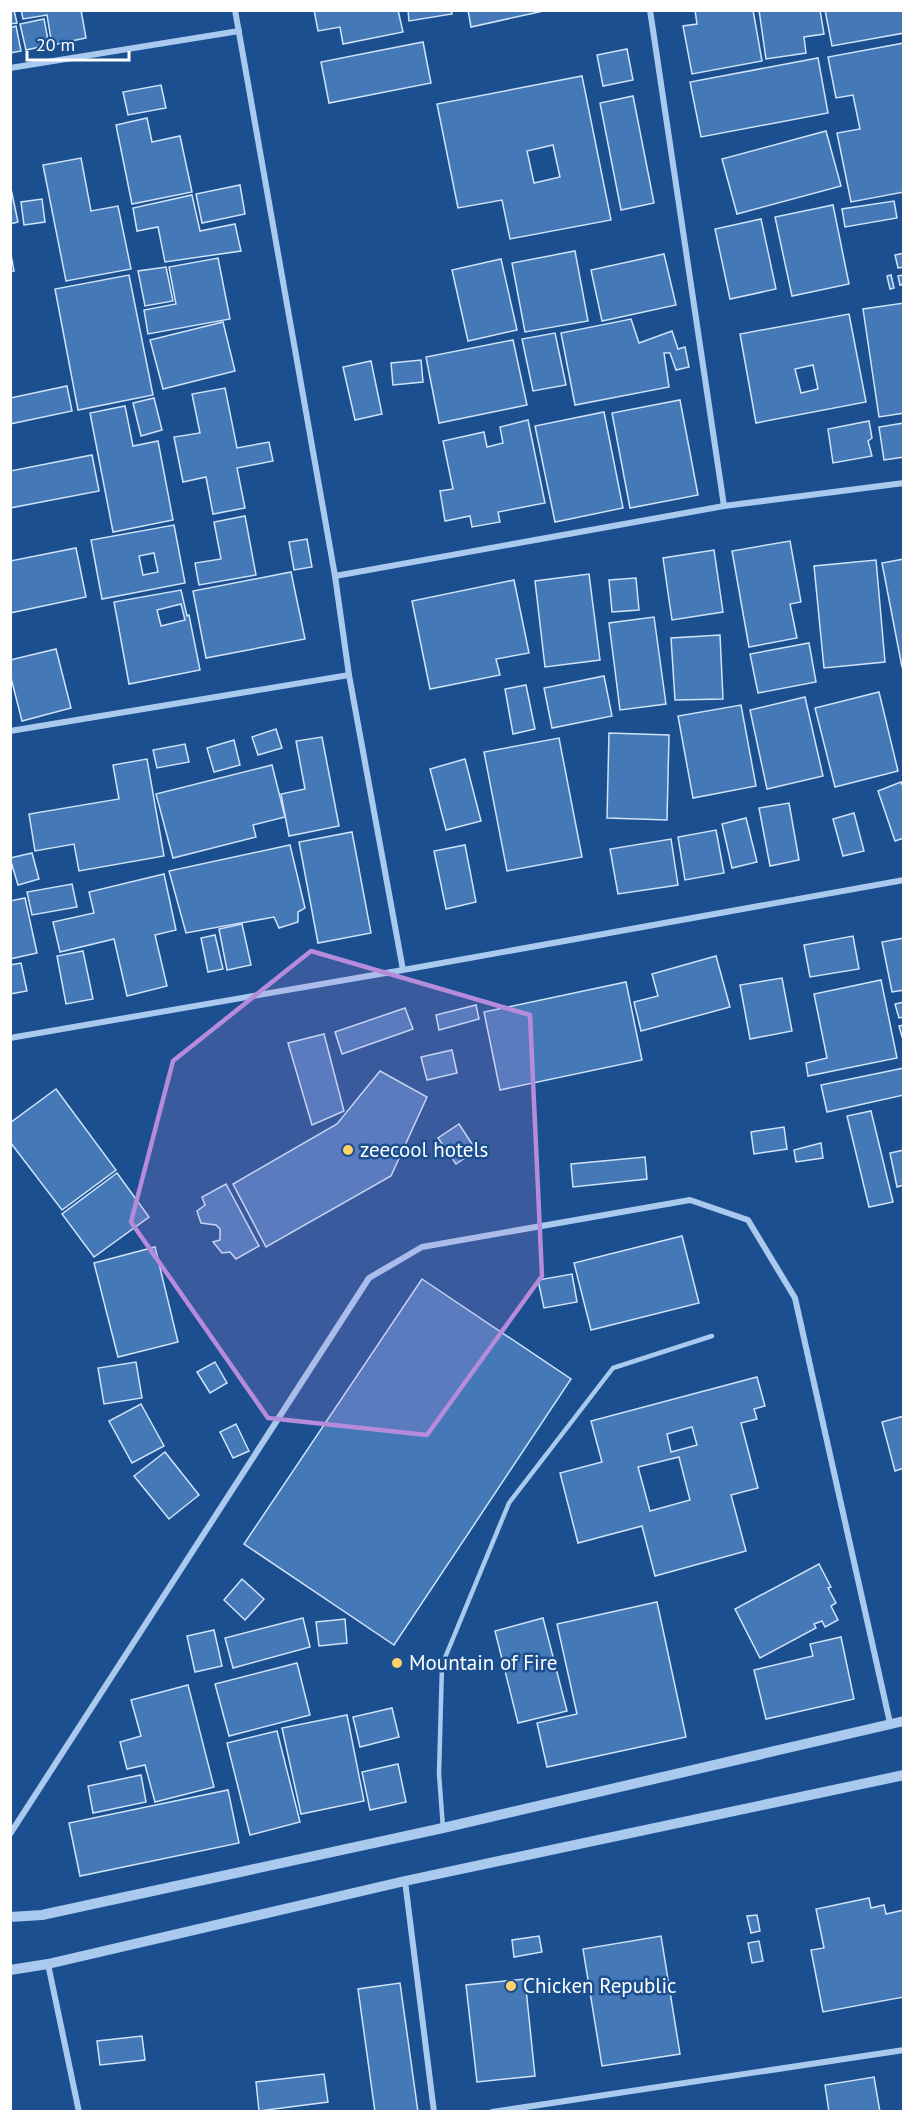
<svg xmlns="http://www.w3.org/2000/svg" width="914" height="2122" font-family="'PT Sans',sans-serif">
  <rect width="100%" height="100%" fill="#1b4f8f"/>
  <!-- building -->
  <g fill="#4478b7" stroke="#cfe3fa" stroke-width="1.5" fill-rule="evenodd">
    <polygon points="10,10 14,10 17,23 10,24"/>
    <polygon points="21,10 81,10 86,38 52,45 47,15 23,19"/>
    <polygon points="314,10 398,10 403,32 343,44 340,27 318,31"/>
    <polygon points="408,10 451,10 452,14 409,21"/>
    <polygon points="468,10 548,10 471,27"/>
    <polygon points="695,10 753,10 762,61 692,74 683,26 697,24"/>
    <polygon points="759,10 820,10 824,34 804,37 806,53 766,59"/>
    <polygon points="825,10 904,10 904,33 832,46"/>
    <polygon points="44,19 49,45 26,50 20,24"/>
    <polygon points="16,26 21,51 10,53 10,28"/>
    <polygon points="423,42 431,83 329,103 321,62"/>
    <polygon points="904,43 904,192 851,202 837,133 860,129 853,95 836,98 828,57"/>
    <polygon points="627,49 633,80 603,86 597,55"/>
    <polygon points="818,58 828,113 701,137 690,82"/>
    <path d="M582 76 611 220 510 239 502 200 458 208 437 104ZM553 145 560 177 534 183 527 151Z"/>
    <polygon points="161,85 166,108 128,115 123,92"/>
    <polygon points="633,96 654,203 621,210 600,103"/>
    <polygon points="147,118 152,142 180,136 192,192 132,204 116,125"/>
    <polygon points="826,131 841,186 737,214 722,159"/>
    <polygon points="81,158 91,211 118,206 131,269 66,281 43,165"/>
    <polygon points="10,184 18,222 10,224"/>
    <polygon points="240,185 245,214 202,223 196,194"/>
    <polygon points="192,195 200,231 235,224 241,251 165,262 158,227 137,231 133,208"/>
    <polygon points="42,199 45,222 24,225 21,202"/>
    <polygon points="894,201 897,218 845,227 842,209"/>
    <polygon points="833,205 849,284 792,296 775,217"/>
    <polygon points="761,219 776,289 730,299 715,229"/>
    <polygon points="10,249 14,271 10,271"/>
    <polygon points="575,251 588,321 525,332 512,263"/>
    <polygon points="904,253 904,267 898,268 895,255"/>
    <polygon points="664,254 676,305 602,321 591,270"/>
    <polygon points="218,258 230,319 148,334 144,310 176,304 169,267"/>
    <polygon points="501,259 517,330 468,341 452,270"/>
    <polygon points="166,267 173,301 145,306 138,271"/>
    <polygon points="129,275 153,395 78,410 55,289"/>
    <polygon points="891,275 894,288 890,289 887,276"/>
    <polygon points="903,275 904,284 900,285 898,276"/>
    <polygon points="904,303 904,413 879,417 863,309"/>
    <path d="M849 314 866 402 756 423 740 334ZM813 365 818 389 801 393 795 369Z"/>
    <polygon points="631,319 639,343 672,331 678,349 685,347 689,367 676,370 670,353 664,353 669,387 575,405 561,333"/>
    <polygon points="223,322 235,371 163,389 150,340"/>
    <polygon points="555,333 566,385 533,391 522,339"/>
    <polygon points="513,340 527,405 439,423 426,357"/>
    <polygon points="421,360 423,382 393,385 391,363"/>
    <polygon points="371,361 382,414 355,420 343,367"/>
    <polygon points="67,386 72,411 10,424 10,398"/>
    <polygon points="225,388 237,448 269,442 273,461 237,468 245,508 213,514 206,477 183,482 174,437 200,433 192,394"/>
    <polygon points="154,398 162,430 141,436 133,403"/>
    <polygon points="680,400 698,495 630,508 612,413"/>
    <polygon points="125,406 133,446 158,441 173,520 113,532 90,413"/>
    <polygon points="604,412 623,508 555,522 535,426"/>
    <polygon points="528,420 545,503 498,512 500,522 472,527 470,516 445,521 440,491 453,489 443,441 484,432 487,447 503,443 500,427"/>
    <polygon points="869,421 872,438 868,441 872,456 833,463 828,429"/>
    <polygon points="904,423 904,457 884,460 879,427"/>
    <polygon points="92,455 99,491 10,508 10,471"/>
    <polygon points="245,516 256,575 199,585 195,563 221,559 214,522"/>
    <path d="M174 525 185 583 102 599 91 540ZM154 553 158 572 143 575 139 556Z"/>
    <polygon points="307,539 312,567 294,570 289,542"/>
    <polygon points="790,541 801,602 790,604 797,638 749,647 732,551"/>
    <polygon points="76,548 86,597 10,613 10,561"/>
    <polygon points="714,550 723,612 672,620 663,558"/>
    <polygon points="904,559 904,667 902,667 882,563"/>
    <polygon points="876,560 885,662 824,668 814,566"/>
    <polygon points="291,572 305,639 206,658 193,591"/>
    <polygon points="589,574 600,660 545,667 535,581"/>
    <polygon points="636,578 639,610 612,612 609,580"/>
    <polygon points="514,580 529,653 496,659 500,675 430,689 412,601"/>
    <path d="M181 590 187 616 189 615 200 670 129 684 114 602ZM181 604 185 620 161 626 157 610Z"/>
    <polygon points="654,617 666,704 620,710 609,623"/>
    <polygon points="720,635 723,699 675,700 671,638"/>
    <polygon points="809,643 816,682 758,693 750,654"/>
    <polygon points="56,649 71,708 22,721 10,674 10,660"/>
    <polygon points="604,676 612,716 552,728 544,688"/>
    <polygon points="526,685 535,729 513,734 505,689"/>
    <polygon points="879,692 898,771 835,787 815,708"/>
    <polygon points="805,697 823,776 767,789 750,710"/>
    <polygon points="741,705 756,786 693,798 678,716"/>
    <polygon points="276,729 282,748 258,755 252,737"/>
    <polygon points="609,733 669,735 667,820 607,818"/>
    <polygon points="322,737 339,826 289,836 281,794 305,789 296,741"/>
    <polygon points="559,738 582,857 507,871 484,752"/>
    <polygon points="234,740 240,765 214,772 207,748"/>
    <polygon points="185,744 189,762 157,768 153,750"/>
    <polygon points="147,759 164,856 79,871 74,844 35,851 29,814 119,799 113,765"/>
    <polygon points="465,759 481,821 446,830 430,769"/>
    <polygon points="272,765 285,817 253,825 256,837 173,858 156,794"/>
    <polygon points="901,782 904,789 904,838 895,841 878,791"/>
    <polygon points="789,803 799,860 770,866 759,808"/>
    <polygon points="854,813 864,851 843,856 833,819"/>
    <polygon points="746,818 757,862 732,868 722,824"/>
    <polygon points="716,830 724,873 685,880 678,837"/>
    <polygon points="352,832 371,933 318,943 299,842"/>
    <polygon points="671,839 678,885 618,894 610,849"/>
    <polygon points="290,845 305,908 298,912 298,922 279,928 274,917 186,933 169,871"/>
    <polygon points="465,845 476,902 446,909 434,851"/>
    <polygon points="32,853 39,879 18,885 10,858"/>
    <polygon points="164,874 176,930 155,935 167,986 127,996 114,939 60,952 53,922 94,913 89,892"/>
    <polygon points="72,884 77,907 32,915 27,892"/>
    <polygon points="25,898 37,953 10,959 10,901"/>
    <polygon points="242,924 251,965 227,970 219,929"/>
    <polygon points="215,935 223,969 208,972 201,938"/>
    <polygon points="853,936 859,969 810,977 804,945"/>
    <polygon points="904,938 904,990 892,992 882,942"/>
    <polygon points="83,951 93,999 66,1004 57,956"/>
    <polygon points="716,956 730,1007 641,1031 634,1002 658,996 652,974"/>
    <polygon points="21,963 27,991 10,994 10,965"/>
    <polygon points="782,978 792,1031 750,1039 740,985"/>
    <polygon points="881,980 897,1058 808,1076 806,1063 827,1058 814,994"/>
    <polygon points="626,982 642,1060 500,1090 484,1012"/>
    <polygon points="904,1002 904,1017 899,1018 895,1004"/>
    <polygon points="476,1005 479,1019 439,1030 436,1015"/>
    <polygon points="405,1008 413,1029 342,1054 335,1032"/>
    <polygon points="904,1025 904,1043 899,1026"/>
    <polygon points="324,1034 344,1111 312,1125 288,1043"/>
    <polygon points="452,1050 457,1073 427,1080 421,1057"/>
    <polygon points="904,1068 904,1095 827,1112 821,1085"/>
    <polygon points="380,1071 427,1097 391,1176 266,1247 233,1184 337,1124"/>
    <polygon points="56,1089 116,1170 62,1210 10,1142 10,1123"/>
    <polygon points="871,1111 893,1202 869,1207 847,1116"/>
    <polygon points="459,1124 476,1150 456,1164 438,1138"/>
    <polygon points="784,1127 787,1149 754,1154 751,1132"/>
    <polygon points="821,1143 823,1158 796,1162 794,1150"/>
    <polygon points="904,1150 904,1185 897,1187 890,1153"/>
    <polygon points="645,1157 647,1179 573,1187 571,1164"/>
    <polygon points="117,1173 149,1217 94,1257 62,1214"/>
    <polygon points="226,1184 259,1246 236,1259 230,1252 222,1253 213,1242 220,1240 220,1229 216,1225 201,1223 197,1211 205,1205 202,1197"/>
    <polygon points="682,1236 699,1303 591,1330 574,1263"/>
    <polygon points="155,1247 178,1342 118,1357 94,1263"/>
    <polygon points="572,1274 577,1302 544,1308 538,1280"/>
    <polygon points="422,1279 571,1379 394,1645 244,1544"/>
    <polygon points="136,1362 142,1398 104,1404 98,1368"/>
    <polygon points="215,1362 227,1383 210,1393 197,1372"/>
    <path d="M757 1377 765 1406 754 1409 757 1419 741 1423 758 1488 731 1495 746 1551 655 1576 642 1526 578 1543 560 1473 602 1462 591 1421ZM692 1427 697 1445 671 1452 667 1434ZM679 1457 690 1500 650 1511 638 1467Z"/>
    <polygon points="141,1404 164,1446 132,1463 109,1421"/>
    <polygon points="904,1416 904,1468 895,1471 882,1422"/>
    <polygon points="236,1424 249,1451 233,1458 220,1432"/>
    <polygon points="165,1452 199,1495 169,1519 134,1476"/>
    <polygon points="819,1564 831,1587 828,1588 836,1603 831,1606 838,1620 825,1627 822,1621 814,1624 816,1628 760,1658 735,1609"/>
    <polygon points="242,1579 264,1599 245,1620 224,1600"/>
    <polygon points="657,1602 686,1737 547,1767 537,1723 577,1714 557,1624"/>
    <polygon points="303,1618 310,1647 233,1668 225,1638"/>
    <polygon points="543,1618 567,1711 518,1723 495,1631"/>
    <polygon points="345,1619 347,1643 319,1646 316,1622"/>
    <polygon points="214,1630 222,1666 195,1672 187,1636"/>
    <polygon points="841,1637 854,1699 766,1719 754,1670 813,1656 810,1644"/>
    <polygon points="297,1663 310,1715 229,1736 215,1684"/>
    <polygon points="188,1685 214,1787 155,1802 145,1765 127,1769 120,1742 141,1736 131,1700"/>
    <polygon points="392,1708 399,1737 360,1747 353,1717"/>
    <polygon points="347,1715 364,1801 301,1814 282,1728"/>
    <polygon points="277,1731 300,1822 250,1835 227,1743"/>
    <polygon points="398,1764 406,1802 370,1810 362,1772"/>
    <polygon points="141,1775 146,1802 93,1813 88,1786"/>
    <polygon points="228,1790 239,1843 80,1876 69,1823"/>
    <polygon points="869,1898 871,1908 884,1905 886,1914 904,1910 904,1997 823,2012 811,1950 824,1948 816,1909"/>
    <polygon points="757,1915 760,1931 751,1933 747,1916"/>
    <polygon points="539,1936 542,1952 514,1957 512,1940"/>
    <polygon points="661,1936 680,2054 602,2066 583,1949"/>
    <polygon points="759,1941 763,1961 752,1963 748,1943"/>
    <polygon points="525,1979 535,2076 477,2082 466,1985"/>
    <polygon points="400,1983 418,2112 375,2112 358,1989"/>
    <polygon points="142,2036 145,2060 100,2065 97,2041"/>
    <polygon points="324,2074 328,2102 259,2111 256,2082"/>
    <polygon points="874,2077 880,2112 829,2112 825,2085"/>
  </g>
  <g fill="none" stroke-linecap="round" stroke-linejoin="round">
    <!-- service -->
    <polyline stroke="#a9c9ee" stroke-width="4.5" points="443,1828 439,1774 442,1665 509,1503 613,1368 712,1336"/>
    <!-- minor -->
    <g stroke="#a9c9ee" stroke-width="6">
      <polyline points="235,10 335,576 349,675 403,970"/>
      <polyline points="650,10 724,506"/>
      <polyline points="10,68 239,31"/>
      <polyline points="335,576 724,506 904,483"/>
      <polyline points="10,731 349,675"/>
      <polyline points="10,1038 403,970 904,880"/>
      <polyline points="10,1834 369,1278 422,1247 690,1200 748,1220 795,1298 890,1723"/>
      <polyline points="405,1881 434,2112"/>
      <polyline points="48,1964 79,2112"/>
      <polyline points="492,2112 904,2050"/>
    </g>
    <!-- tertiary -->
    <g stroke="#a9c9ee" stroke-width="10">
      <polyline points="10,1917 42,1915 443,1828 904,1721"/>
      <polyline points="10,1970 48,1964 405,1881 904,1775"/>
    </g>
  </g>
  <!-- marked area -->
  <path fill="#b68bdc" fill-opacity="0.2" stroke="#b68bdc" stroke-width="4.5" stroke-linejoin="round" d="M311 951 530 1015 542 1276 427 1435 268 1418 131 1222 173 1061Z"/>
  <!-- markers -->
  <g fill="#ffd166" stroke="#1b4f8f" stroke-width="2">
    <circle cx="348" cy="1150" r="6"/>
    <circle cx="397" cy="1663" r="6"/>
    <circle cx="511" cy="1986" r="6"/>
  </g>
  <g text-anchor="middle" stroke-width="5" stroke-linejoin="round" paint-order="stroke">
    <!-- poi labels -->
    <g font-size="21" fill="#fff" stroke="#1b4f8f" text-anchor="start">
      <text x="360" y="1157">zeecool hotels</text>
      <text x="409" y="1670">Mountain of Fire</text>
      <text x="523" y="1993">Chicken Republic</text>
    </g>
  </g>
  <!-- border -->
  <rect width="914" height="2122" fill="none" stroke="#ffffff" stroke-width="24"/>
  <!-- scale -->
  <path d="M27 51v9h102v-9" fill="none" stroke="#ffffff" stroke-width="3"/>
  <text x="36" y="51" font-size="18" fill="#ffffff" stroke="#1b4f8f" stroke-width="4.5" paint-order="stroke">20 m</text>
</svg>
